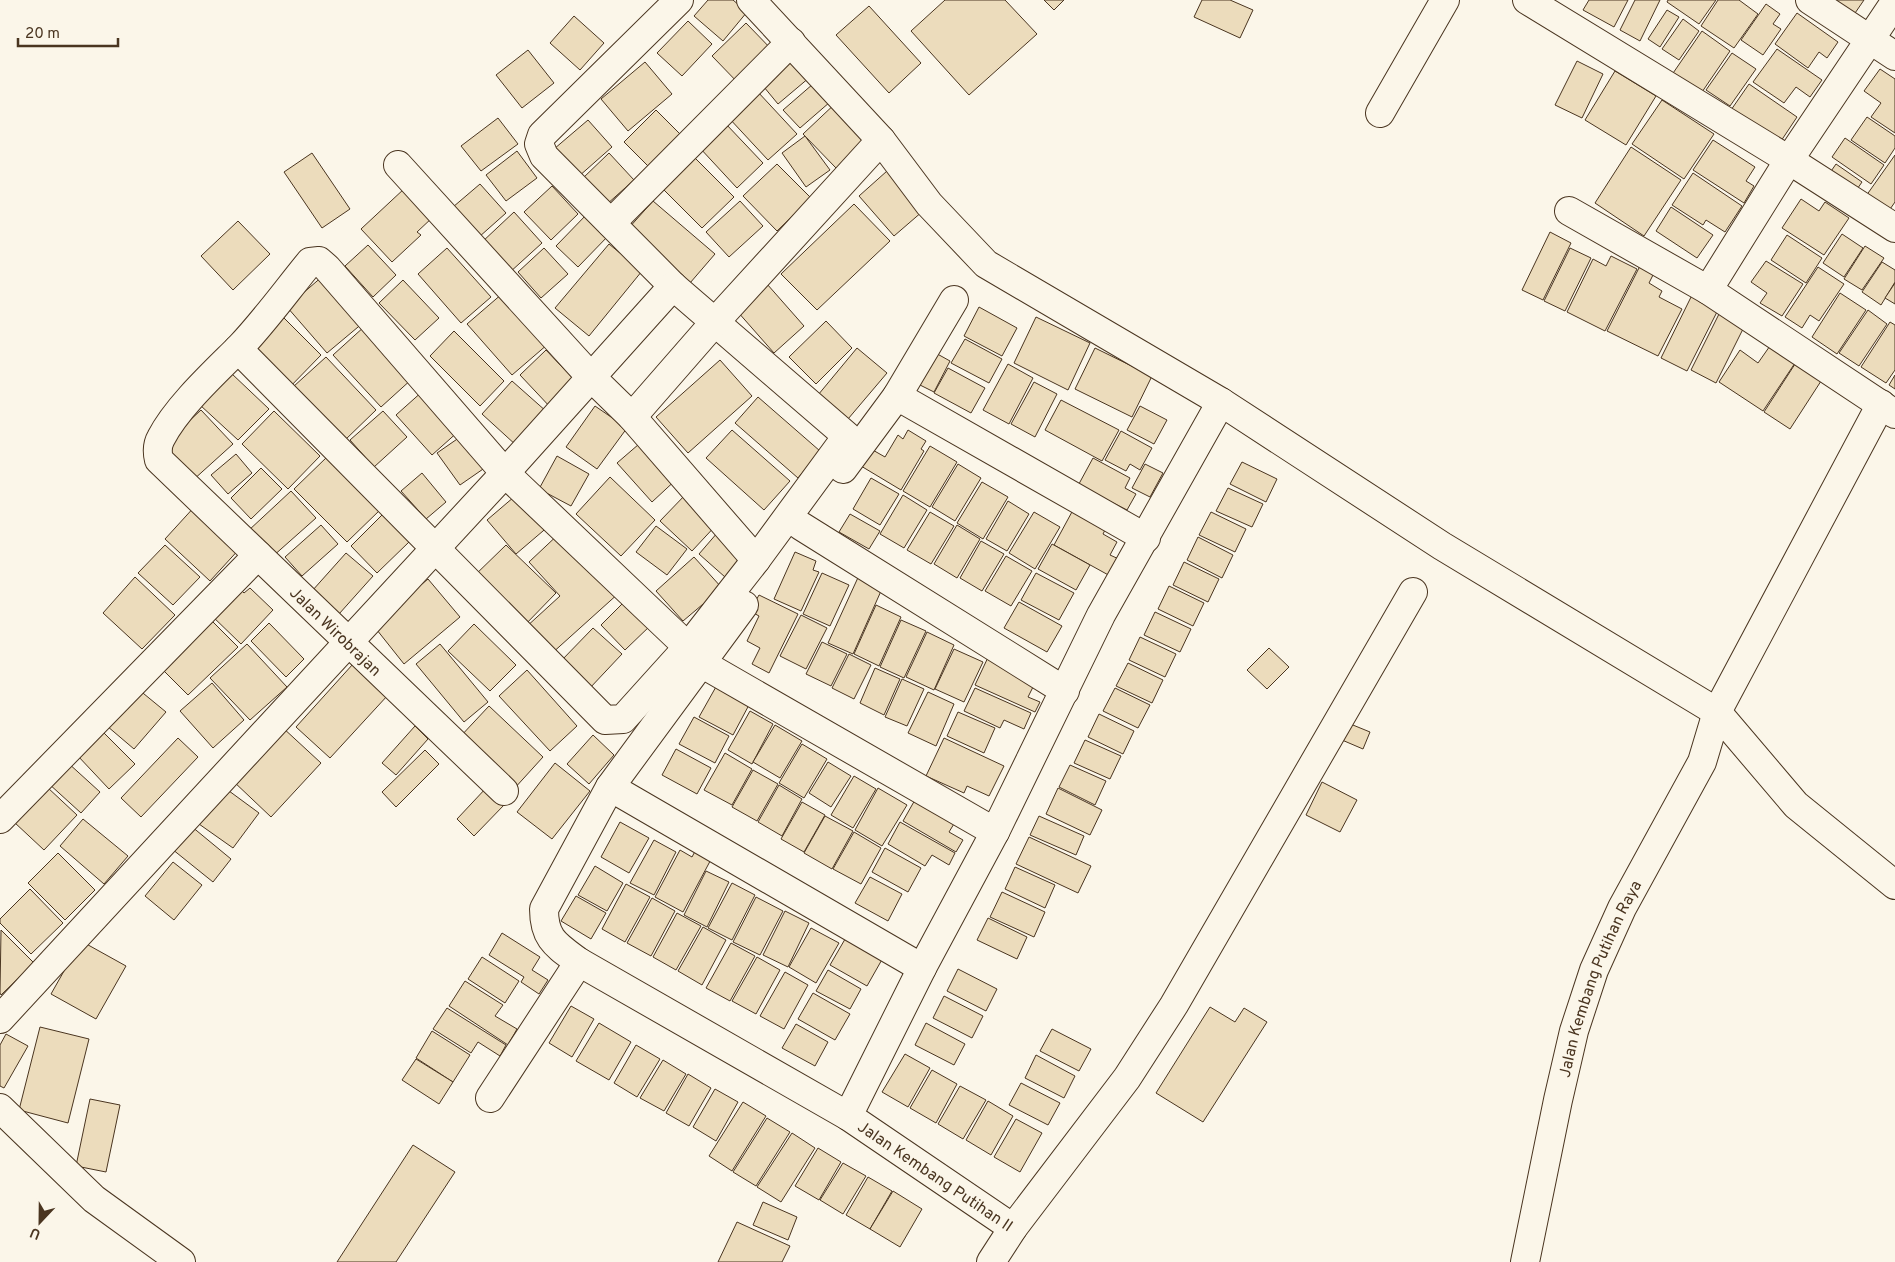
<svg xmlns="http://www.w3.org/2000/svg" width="1895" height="1262" font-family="Overpass,sans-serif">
  <rect width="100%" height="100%" fill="#fbf6e9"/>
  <!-- building -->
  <g fill="#ecdcbc" stroke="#4a3520">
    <polygon points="708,0 733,0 747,12 723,41 694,16"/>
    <polygon points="945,0 1005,0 1037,34 969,95 911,31"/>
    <polygon points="1044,0 1064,0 1054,10"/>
    <polygon points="1202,0 1230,0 1253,10 1240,38 1194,17"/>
    <polygon points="1589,0 1628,0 1614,27 1583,10"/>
    <polygon points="1635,0 1660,0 1640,41 1620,30"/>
    <polygon points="1668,0 1716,0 1699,24 1667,2"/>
    <polygon points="1718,0 1739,0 1758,14 1734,48 1701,26"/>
    <polygon points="1829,0 1864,0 1853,16"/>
    <polygon points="1766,4 1780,14 1773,24 1781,29 1763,55 1741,40"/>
    <polygon points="869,6 921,63 889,93 836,35"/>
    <polygon points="1667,10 1679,17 1660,47 1648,39"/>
    <polygon points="1797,13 1838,42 1827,58 1819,52 1808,68 1775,44"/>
    <polygon points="574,16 604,43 580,70 550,43"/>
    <polygon points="1683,19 1699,31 1679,60 1662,49"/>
    <polygon points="688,21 712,44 682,76 657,53"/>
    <polygon points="746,23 776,54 742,87 712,56"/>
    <polygon points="1702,31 1730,51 1702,92 1669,79"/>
    <polygon points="1777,49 1822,80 1810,97 1796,87 1784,103 1753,82"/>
    <polygon points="528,50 554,83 522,108 496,75"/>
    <polygon points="1732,53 1756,69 1730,106 1706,90"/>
    <polygon points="791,55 810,77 778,104 759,81"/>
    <polygon points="1577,61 1603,74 1582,118 1555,105"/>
    <polygon points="645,62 672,94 628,131 601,99"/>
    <polygon points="1880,69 1895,79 1895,133 1871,117 1881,103 1864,91"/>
    <polygon points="1615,71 1656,96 1626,145 1585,120"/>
    <polygon points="813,84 830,102 800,128 783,110"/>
    <polygon points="1749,84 1797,117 1779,144 1731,110"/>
    <polygon points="757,91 797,134 768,160 728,117"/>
    <polygon points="839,100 872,134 836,168 803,134"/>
    <polygon points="1662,100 1714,134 1684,179 1632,144"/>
    <polygon points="656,110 688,142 656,174 624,142"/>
    <polygon points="1867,117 1895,136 1895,148 1885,163 1851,140"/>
    <polygon points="498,118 518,144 481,171 461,146"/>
    <polygon points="588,120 612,147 578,177 554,149"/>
    <polygon points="725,123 763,163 737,188 699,147"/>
    <polygon points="805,136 830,170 806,187 782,153"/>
    <polygon points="1845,138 1884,165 1871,184 1832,157"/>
    <polygon points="1713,140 1755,167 1746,181 1754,186 1744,203 1693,170"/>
    <polygon points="1631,147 1681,180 1644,236 1595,203"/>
    <polygon points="517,151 537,178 506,201 486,175"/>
    <polygon points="312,153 350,209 322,228 284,172"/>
    <polygon points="609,153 634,180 606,205 582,179"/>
    <polygon points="692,155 734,197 702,228 660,186"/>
    <polygon points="1895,155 1895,202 1888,212 1866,196"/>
    <polygon points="777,164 811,198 777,231 743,196"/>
    <polygon points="1836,164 1862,182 1853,195 1827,177"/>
    <polygon points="887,171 923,211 894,236 859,196"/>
    <polygon points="1693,173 1742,206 1725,232 1706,220 1703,225 1672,205"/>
    <polygon points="480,184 506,213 479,237 453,207"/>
    <polygon points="552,186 578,214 551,240 524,212"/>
    <polygon points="405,188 433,217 417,232 421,235 392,262 361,229"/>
    <polygon points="1801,199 1819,211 1825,202 1849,218 1824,255 1782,228"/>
    <polygon points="653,201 715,254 690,283 627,230"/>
    <polygon points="740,201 763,226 729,257 706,232"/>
    <polygon points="854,204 890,241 817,310 781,274"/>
    <polygon points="1671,207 1713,235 1697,258 1656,231"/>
    <polygon points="514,212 542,243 509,273 481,243"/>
    <polygon points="588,213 610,234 578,267 556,246"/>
    <polygon points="238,221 270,254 233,290 201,256"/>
    <polygon points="1550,232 1571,243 1543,300 1522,290"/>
    <polygon points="1842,234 1863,248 1844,277 1823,263"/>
    <polygon points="1787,235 1822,258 1806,283 1771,260"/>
    <polygon points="609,244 642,271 589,336 555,308"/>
    <polygon points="368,245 396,275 373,297 345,266"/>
    <polygon points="1865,246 1884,258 1862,290 1844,279"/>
    <polygon points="447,248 491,297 461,323 418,274"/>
    <polygon points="544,248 568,274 541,298 518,272"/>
    <polygon points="1570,248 1591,258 1565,311 1544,301"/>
    <polygon points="1611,256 1637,269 1605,331 1567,312 1593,259 1606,266"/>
    <polygon points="1766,261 1803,284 1782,316 1760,303 1767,293 1751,282"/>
    <polygon points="1642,262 1656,269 1649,283 1662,291 1659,297 1682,309 1658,356 1607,331"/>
    <polygon points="1882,262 1895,270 1895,282 1881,305 1862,292"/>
    <polygon points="1818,267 1844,284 1819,321 1810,315 1802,328 1785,317"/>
    <polygon points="324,275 364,322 327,353 287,307"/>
    <polygon points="403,280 439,318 415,340 379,303"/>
    <polygon points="1895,283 1895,304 1885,298"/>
    <polygon points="767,284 804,326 774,353 737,311"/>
    <polygon points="503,293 548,344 512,375 467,324"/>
    <polygon points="1693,293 1720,306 1687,371 1661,358"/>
    <polygon points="1840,293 1866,310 1837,354 1812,337"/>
    <polygon points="979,307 1017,328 1002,356 964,336"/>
    <polygon points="1868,310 1887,324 1859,366 1839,353"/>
    <polygon points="278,312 321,355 285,392 242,350"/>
    <polygon points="1720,312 1745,325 1716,383 1691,370"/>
    <polygon points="1036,317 1090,343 1068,390 1014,363"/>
    <polygon points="826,321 852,348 816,384 789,357"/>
    <polygon points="1890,322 1895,325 1895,370 1886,383 1861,367"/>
    <polygon points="365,326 413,378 381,407 333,355"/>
    <polygon points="454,331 504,381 480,406 430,356"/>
    <polygon points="965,339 1002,359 989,383 951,363"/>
    <polygon points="1772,343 1797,360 1763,411 1719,382 1740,350 1758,363"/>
    <polygon points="857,348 887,373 848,419 818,395"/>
    <polygon points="1095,348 1152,376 1132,417 1075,389"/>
    <polygon points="546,350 578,384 552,409 520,375"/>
    <polygon points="932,351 950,361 934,392 916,383"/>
    <polygon points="326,357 376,410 344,441 293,387"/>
    <polygon points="720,360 752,396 688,453 656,417"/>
    <polygon points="1797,361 1823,378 1790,429 1764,412"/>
    <polygon points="1008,364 1033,378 1009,424 983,410"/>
    <polygon points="948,368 985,388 971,413 934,393"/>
    <polygon points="231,373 269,409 238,440 200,405"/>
    <polygon points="1895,375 1895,389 1889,385"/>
    <polygon points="512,381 547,412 517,446 482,414"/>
    <polygon points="1034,382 1057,394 1035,437 1011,424"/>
    <polygon points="424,390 460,430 432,455 396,415"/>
    <polygon points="758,397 820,451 798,478 735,423"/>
    <polygon points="1061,400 1119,430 1102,461 1045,430"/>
    <polygon points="595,406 627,428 597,469 566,447"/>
    <polygon points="1140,406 1167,420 1154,444 1127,430"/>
    <polygon points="201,410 233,444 192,481 161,447"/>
    <polygon points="274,411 320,456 288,489 242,444"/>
    <polygon points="383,411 407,437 374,467 350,440"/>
    <polygon points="732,430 790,481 764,510 706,458"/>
    <polygon points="908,430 926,441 921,449 924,451 901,490 861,466 871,449 885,457 898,435 903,439"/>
    <polygon points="1121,431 1152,448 1140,470 1130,464 1126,471 1105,460"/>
    <polygon points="463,435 486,467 460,485 437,453"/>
    <polygon points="646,438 680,476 652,502 617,463"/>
    <polygon points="930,446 957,462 930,507 903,491"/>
    <polygon points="236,454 252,473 228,494 211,475"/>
    <polygon points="328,456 381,509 347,542 294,489"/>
    <polygon points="557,456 589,474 571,506 539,489"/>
    <polygon points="1093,458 1130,478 1125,488 1136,494 1127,510 1095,494 1074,493"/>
    <polygon points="1242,462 1277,479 1266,502 1230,484"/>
    <polygon points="958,464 981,478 955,521 932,507"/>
    <polygon points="1145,464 1163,473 1150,497 1132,488"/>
    <polygon points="261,468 282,489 251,519 231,498"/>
    <polygon points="422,473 446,502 426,519 401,491"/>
    <polygon points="610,477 655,520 621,556 576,514"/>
    <polygon points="871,478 899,494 880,525 853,509"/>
    <polygon points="982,482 1008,497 983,539 957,523"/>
    <polygon points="1228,488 1263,504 1252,527 1216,511"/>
    <polygon points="291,491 316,518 272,557 248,531"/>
    <polygon points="521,491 550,525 516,554 487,520"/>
    <polygon points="687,493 719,522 692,551 660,521"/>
    <polygon points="903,495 927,510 904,548 880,534"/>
    <polygon points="1008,501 1029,514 1007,551 986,539"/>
    <polygon points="197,504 242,546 210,581 165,539"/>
    <polygon points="1073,510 1106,528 1103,534 1117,542 1110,555 1121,560 1112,577 1054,545"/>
    <polygon points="930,512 954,526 931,564 907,550"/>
    <polygon points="1034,512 1060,527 1035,569 1009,553"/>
    <polygon points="1211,512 1246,529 1235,552 1199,535"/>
    <polygon points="850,514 880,531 869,549 839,532"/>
    <polygon points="382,515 409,542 377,573 351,546"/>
    <polygon points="321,525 338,544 302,576 285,557"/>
    <polygon points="957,525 980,539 957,578 934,564"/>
    <polygon points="656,526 687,549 667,575 636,552"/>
    <polygon points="563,530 620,592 550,655 525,628 560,596 529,562"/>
    <polygon points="718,532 745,555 725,577 699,554"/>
    <polygon points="1198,537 1233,555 1222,578 1187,560"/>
    <polygon points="981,541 1004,554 982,591 960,578"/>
    <polygon points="1052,544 1090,565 1076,590 1038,569"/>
    <polygon points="165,545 200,577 173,605 138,573"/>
    <polygon points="506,545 556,593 522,628 471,579"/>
    <polygon points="795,552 816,561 813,570 819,572 801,611 774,599"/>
    <polygon points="346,553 373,576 339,614 312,591"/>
    <polygon points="1006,556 1032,571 1011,606 985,591"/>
    <polygon points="694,557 722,588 683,621 656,591"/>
    <polygon points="1184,562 1219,579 1208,602 1173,585"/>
    <polygon points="861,571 885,582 853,654 828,643"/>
    <polygon points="822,573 849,585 830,626 803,614"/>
    <polygon points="1036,573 1074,593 1059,620 1021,600"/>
    <polygon points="135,577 175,615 142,649 103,613"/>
    <polygon points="428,579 460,617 404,664 373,625"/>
    <polygon points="235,584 244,593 250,588 273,610 241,644 209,613"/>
    <polygon points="1169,586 1204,603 1193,626 1158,609"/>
    <polygon points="759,595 798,614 769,673 752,664 760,648 747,641 759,616 750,611"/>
    <polygon points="627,599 652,624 625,650 601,625"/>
    <polygon points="1019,602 1062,626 1047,652 1004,628"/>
    <polygon points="876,605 901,617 879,666 854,654"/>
    <polygon points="1155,612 1191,629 1180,652 1144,635"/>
    <polygon points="801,615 827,628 806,669 780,656"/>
    <polygon points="207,616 238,647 188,695 158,665"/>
    <polygon points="901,620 926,631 904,678 880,667"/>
    <polygon points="269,623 304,659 286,677 251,641"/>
    <polygon points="474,624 516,665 490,691 448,651"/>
    <polygon points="593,628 622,654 589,689 560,662"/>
    <polygon points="927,632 954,645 934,690 906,677"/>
    <polygon points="1140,637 1176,654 1165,677 1129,660"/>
    <polygon points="822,642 847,654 831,686 806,674"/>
    <polygon points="247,644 287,687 250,720 210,678"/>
    <polygon points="440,644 488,702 464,722 416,664"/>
    <polygon points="1269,648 1289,667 1267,689 1247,670"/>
    <polygon points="954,649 983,662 964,702 935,689"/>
    <polygon points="991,651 1036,681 1028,697 1040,702 1035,712 975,685"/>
    <polygon points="849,654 871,665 854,699 832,688"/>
    <polygon points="1128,663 1163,680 1152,703 1116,686"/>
    <polygon points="353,664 388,695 330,758 296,727"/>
    <polygon points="875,668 900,679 884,715 860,703"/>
    <polygon points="527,670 577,726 550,751 499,696"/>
    <polygon points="902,679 924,689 907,726 885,717"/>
    <polygon points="212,683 244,720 213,748 180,711"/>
    <polygon points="717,685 750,703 733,735 699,717"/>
    <polygon points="975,688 1031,713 1024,729 1004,720 1000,728 964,711"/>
    <polygon points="1115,688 1150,705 1138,728 1103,711"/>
    <polygon points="138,689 166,712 134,749 107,726"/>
    <polygon points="928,692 954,704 936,746 908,733"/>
    <polygon points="489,706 543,757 513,790 459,738"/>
    <polygon points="750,711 773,724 752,764 728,750"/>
    <polygon points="958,712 995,728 984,753 947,736"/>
    <polygon points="1099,714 1134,731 1123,754 1088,737"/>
    <polygon points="694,717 729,736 715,763 679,744"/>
    <polygon points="1348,723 1370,732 1363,749 1342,740"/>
    <polygon points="775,725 802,741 780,778 753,762"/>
    <polygon points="415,726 428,739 396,775 382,763"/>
    <polygon points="282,727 321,763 271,817 232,780"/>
    <polygon points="102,731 135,764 109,789 77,755"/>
    <polygon points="593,735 614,755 589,784 567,764"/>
    <polygon points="178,738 198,757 141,817 121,798"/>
    <polygon points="944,738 1004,766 989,796 967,786 964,793 926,776"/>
    <polygon points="1085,740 1121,756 1110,779 1074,763"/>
    <polygon points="802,744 827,759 804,798 779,783"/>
    <polygon points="676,749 711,768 697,794 662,775"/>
    <polygon points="425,750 439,764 396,807 382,792"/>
    <polygon points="725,753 752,769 732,805 704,790"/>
    <polygon points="67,762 100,792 81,813 48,783"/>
    <polygon points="828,762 851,776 831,807 809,793"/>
    <polygon points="555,763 590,791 552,839 517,812"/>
    <polygon points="1070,765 1106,781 1095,805 1059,787"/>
    <polygon points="753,770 778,784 757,821 732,807"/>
    <polygon points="854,776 876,789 853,828 831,815"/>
    <polygon points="1322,782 1357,800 1340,832 1306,815"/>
    <polygon points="779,785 802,799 782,836 758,822"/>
    <polygon points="47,787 77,815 44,850 14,822"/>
    <polygon points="487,787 505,804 474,836 457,819"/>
    <polygon points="225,788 259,813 233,848 199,824"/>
    <polygon points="878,788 907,805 882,846 855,830"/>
    <polygon points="1058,788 1102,810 1090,835 1046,814"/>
    <polygon points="920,791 960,814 949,832 963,840 956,852 903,821"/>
    <polygon points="802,802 825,815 804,852 781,839"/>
    <polygon points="825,816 853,831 832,869 804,853"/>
    <polygon points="1039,816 1084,836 1076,855 1030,835"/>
    <polygon points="83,819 128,856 104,884 60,846"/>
    <polygon points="620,822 649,838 629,873 601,857"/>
    <polygon points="900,822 955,853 949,865 932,855 925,866 888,844"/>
    <polygon points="191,826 231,859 213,882 172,849"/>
    <polygon points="854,832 881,848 861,884 833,869"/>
    <polygon points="1029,837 1091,866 1078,893 1016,864"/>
    <polygon points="654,840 676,852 654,895 630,883"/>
    <polygon points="700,842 716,850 683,912 655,897 680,850 692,857"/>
    <polygon points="885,848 921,868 908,892 872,872"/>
    <polygon points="58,853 95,890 65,920 28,883"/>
    <polygon points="173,862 202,885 174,920 145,896"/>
    <polygon points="595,866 623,883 607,911 578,895"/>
    <polygon points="1015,867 1055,885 1045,908 1005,889"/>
    <polygon points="706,871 729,882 707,927 684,915"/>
    <polygon points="870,877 902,894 888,921 855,903"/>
    <polygon points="732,883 755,895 732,940 708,928"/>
    <polygon points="626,884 650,897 625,942 602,929"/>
    <polygon points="30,889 63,923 31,954 0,923 0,919"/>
    <polygon points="1002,892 1045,912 1034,937 990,917"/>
    <polygon points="576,896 606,913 591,939 561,921"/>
    <polygon points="756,897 783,911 760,955 733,942"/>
    <polygon points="652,898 675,911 651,956 627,943"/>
    <polygon points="785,911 809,923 788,967 763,955"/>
    <polygon points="677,913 701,926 676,970 653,957"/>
    <polygon points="988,918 1027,937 1017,959 977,940"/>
    <polygon points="703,927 726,940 702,985 678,971"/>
    <polygon points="811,928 839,943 816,983 789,967"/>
    <polygon points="1,930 34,963 1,995 0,993"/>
    <polygon points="502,933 540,957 532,970 548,980 539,994 521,982 524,977 489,955"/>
    <polygon points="848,934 884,956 867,986 830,965"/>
    <polygon points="81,941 126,966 96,1019 51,994"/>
    <polygon points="731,943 755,956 730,1001 706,988"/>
    <polygon points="482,957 519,981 505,1003 468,979"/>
    <polygon points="757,957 780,970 756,1014 732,1001"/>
    <polygon points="958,969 997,989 986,1011 947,991"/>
    <polygon points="828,970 861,989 850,1009 816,991"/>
    <polygon points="785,972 808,985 784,1029 760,1016"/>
    <polygon points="465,981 503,1005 495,1016 517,1029 508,1045 449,1006"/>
    <polygon points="813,993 850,1014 835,1040 798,1019"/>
    <polygon points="944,996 983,1016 972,1038 933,1018"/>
    <polygon points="571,1006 594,1019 572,1057 549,1043"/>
    <polygon points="1210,1007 1235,1022 1244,1008 1267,1022 1203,1122 1156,1093"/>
    <polygon points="447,1008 506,1045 500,1056 478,1042 471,1053 433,1029"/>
    <polygon points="599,1023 631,1042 609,1080 576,1061"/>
    <polygon points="926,1023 965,1044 954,1065 915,1045"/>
    <polygon points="796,1024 828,1042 815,1066 782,1048"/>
    <polygon points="40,1027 89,1039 68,1123 19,1110"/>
    <polygon points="1052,1029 1091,1049 1079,1071 1040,1051"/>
    <polygon points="432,1031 470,1055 453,1082 416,1058"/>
    <polygon points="6,1034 28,1046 4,1088 0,1086 0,1045"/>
    <polygon points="636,1045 660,1059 637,1097 614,1083"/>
    <polygon points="905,1054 930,1068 908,1107 882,1092"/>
    <polygon points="1036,1055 1075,1076 1064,1098 1025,1078"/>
    <polygon points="416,1059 453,1082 439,1104 402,1080"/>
    <polygon points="663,1060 686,1074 664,1111 640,1098"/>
    <polygon points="932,1070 957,1084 936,1123 910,1108"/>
    <polygon points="688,1074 711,1088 689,1126 666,1113"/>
    <polygon points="1021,1083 1060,1103 1048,1125 1009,1105"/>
    <polygon points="960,1086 986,1100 963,1139 938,1124"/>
    <polygon points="715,1089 738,1102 716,1141 693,1127"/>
    <polygon points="90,1099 120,1105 106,1172 76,1166"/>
    <polygon points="988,1101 1013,1116 991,1155 966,1140"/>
    <polygon points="743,1102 766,1116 732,1171 709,1156"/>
    <polygon points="767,1118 790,1132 756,1186 733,1172"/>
    <polygon points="1016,1119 1042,1133 1020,1172 994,1157"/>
    <polygon points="792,1133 815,1148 781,1202 757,1187"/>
    <polygon points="413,1145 455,1172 396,1262 337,1262"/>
    <polygon points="818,1148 841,1162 819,1200 795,1186"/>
    <polygon points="843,1163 866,1176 843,1214 820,1200"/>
    <polygon points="868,1177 892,1191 870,1229 846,1215"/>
    <polygon points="893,1191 922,1209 900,1247 870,1229"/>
    <polygon points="763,1202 797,1217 788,1240 753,1225"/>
    <polygon points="737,1222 790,1246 782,1262 718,1262"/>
  </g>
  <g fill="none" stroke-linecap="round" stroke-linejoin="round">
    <defs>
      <g id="minor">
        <polyline points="751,0 881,140 929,204 986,264 1221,402 1442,546 1717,712 1881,404"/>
        <polyline points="1527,0 1789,160 1895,228"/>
        <polyline points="1810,0 1895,56"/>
        <polyline points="1895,2 1789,160 1708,290 1895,414"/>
        <polyline points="1380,113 1445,0"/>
        <polyline points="398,165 591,377 632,417 756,560"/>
        <polyline points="1569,211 1708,290"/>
        <polyline points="611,223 791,42"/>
        <polyline points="238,349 605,720 623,719 688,647 756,560 847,436 673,286 544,156 539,144 542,135 679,0"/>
        <polyline points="897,396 1146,538"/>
        <polyline points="632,417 714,323 881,140"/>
        <polyline points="843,469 897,396 954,300"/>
        <polyline points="801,526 1065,691"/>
        <path id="s1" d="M744 605 610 787 544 909C544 939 556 945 579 962L848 1116 1013 1228 991 1262"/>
        <polyline points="701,663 995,832"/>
        <polyline points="1717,712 1796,805 1895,885"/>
        <polyline points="610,787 922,968"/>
        <path d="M504 791 159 460C157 452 157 445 161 438 177 407 214 373 239 348 264 322 287 290 310 262L319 261 327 268 505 473 688 647"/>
        <polyline points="0,819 258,555"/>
        <polyline points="0,1019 505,473 673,286"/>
        <polyline points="490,1098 579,962"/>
        <polyline points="0,1108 94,1199 181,1262"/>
        <polyline points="848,1116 922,968 995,832 1101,615 1221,402"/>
        <polyline points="1013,1228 1127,1078 1174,1005 1413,592"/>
        <path id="s2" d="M1525 1262 1558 1100 1574 1031 1594 970 1622 908 1702 762 1717 712"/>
      </g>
    </defs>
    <!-- minor casing -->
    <use href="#minor" stroke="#4a3520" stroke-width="30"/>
    <!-- minor -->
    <use href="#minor" stroke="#fbf6e9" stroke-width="28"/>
  </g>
  <g text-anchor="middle" stroke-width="4" stroke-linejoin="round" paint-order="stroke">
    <!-- street labels -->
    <g font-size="16" fill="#4a3520" stroke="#fbf6e9">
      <text transform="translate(336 631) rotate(44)" y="6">Jalan Wirobrajan</text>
      <text dy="6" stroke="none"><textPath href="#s2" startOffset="294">Jalan Kembang Putihan Raya</textPath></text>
      <text dy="6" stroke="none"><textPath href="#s1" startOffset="848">Jalan Kembang Putihan II</textPath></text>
    </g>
  </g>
  <!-- north arrow -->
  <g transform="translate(40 1222) rotate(202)" stroke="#fbf6e9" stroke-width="4" paint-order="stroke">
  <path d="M0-4L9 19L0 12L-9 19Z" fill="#4a3520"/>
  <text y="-8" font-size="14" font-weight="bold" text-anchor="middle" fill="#4a3520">U</text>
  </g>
  <!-- scale -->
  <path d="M18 38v8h100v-8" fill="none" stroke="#4a3520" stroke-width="2.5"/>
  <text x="25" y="38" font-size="15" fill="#4a3520" stroke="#fbf6e9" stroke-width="4" paint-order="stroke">20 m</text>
</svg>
